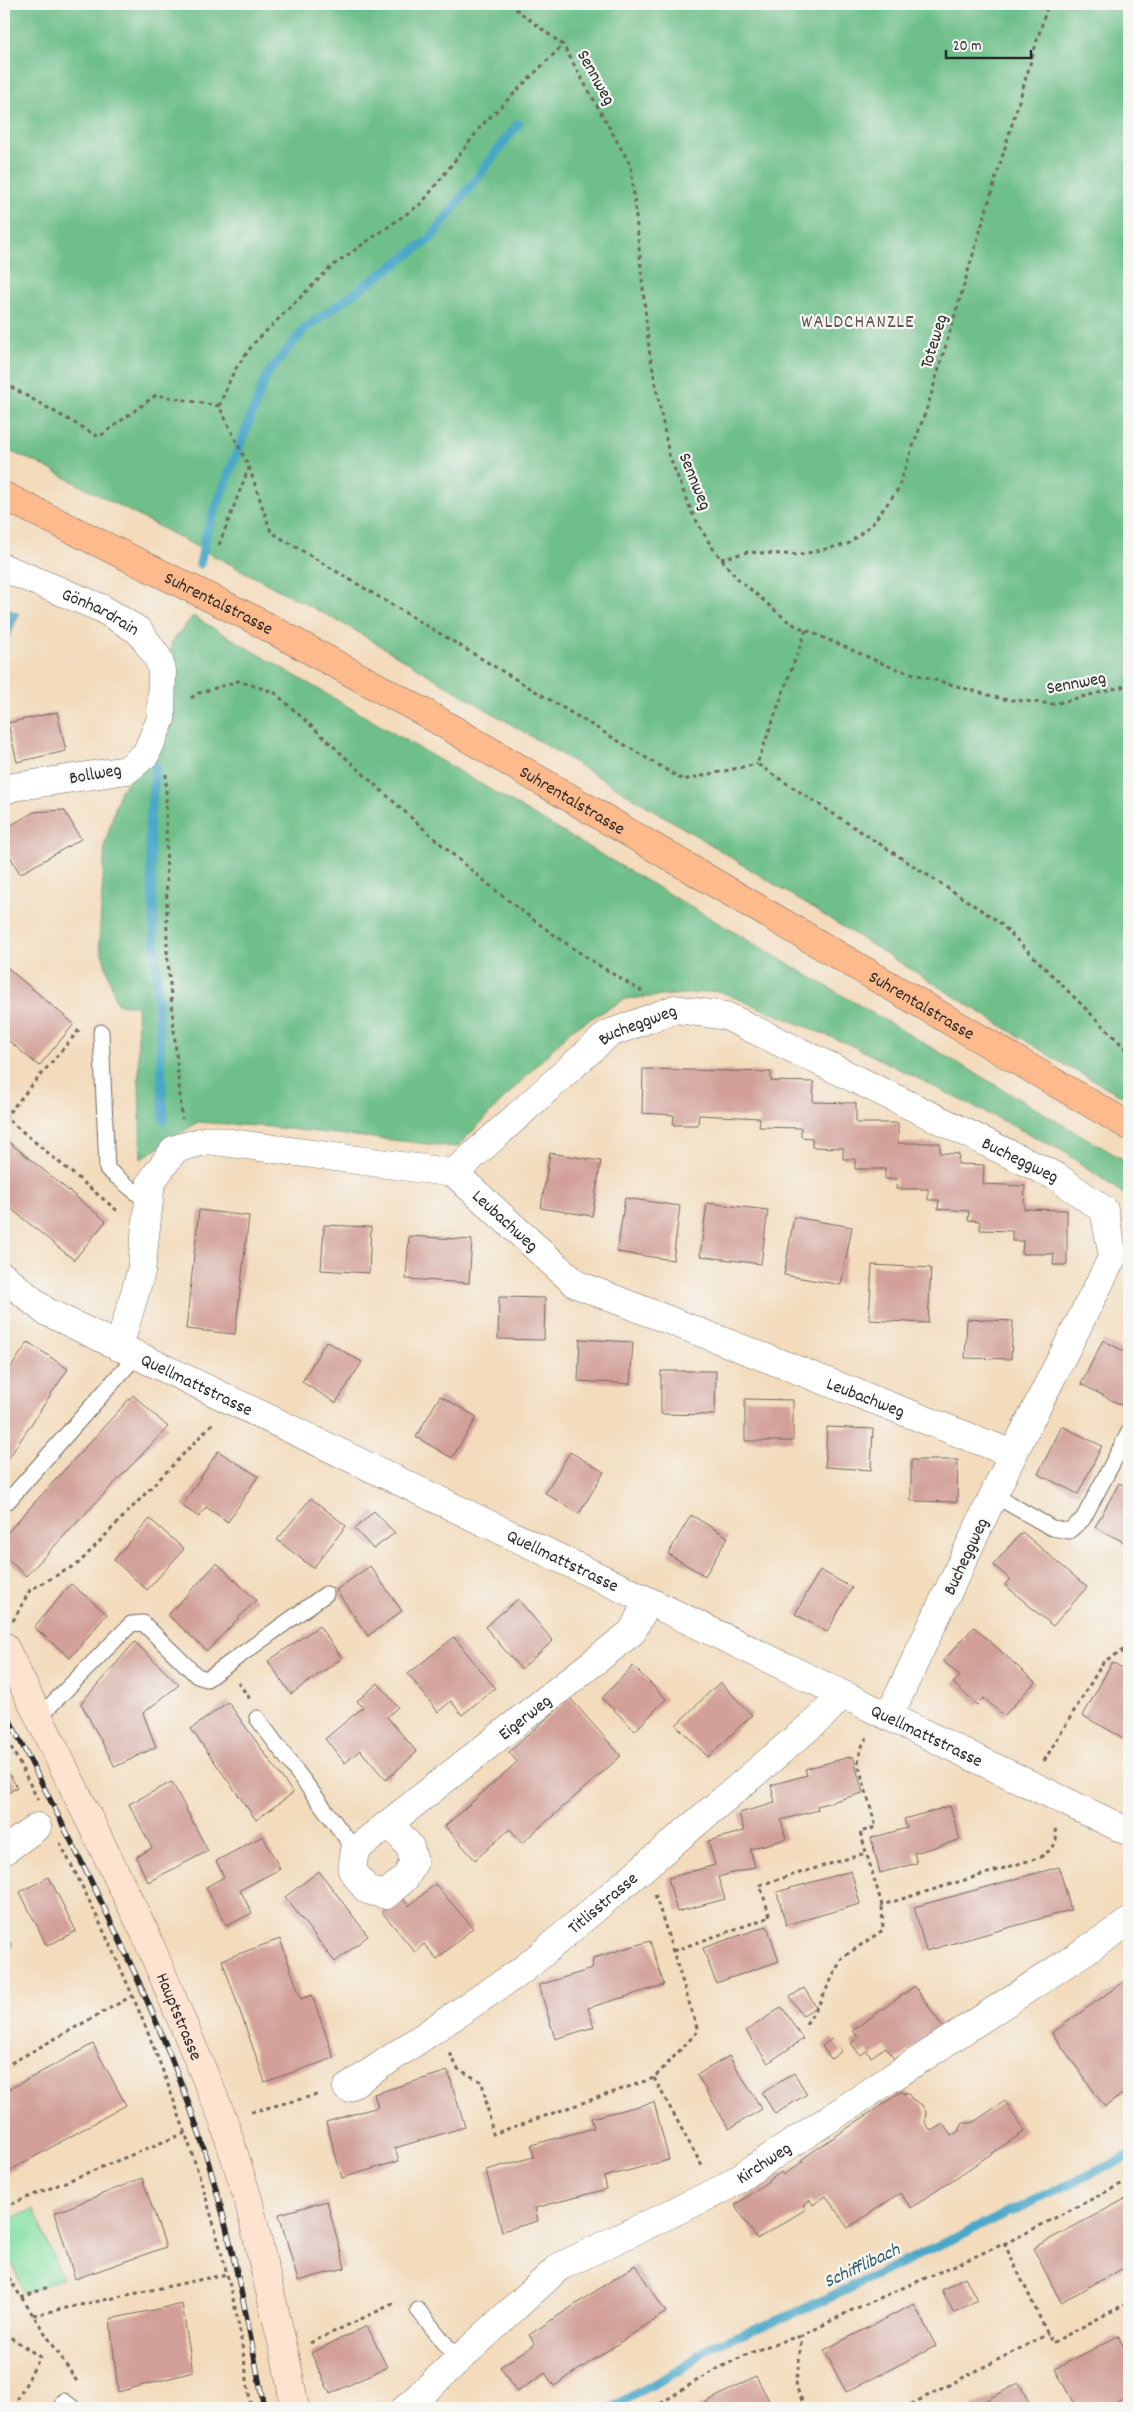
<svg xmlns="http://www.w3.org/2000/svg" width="1133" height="2412" font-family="Dekko,sans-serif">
  <rect width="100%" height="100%" fill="#f6f6f2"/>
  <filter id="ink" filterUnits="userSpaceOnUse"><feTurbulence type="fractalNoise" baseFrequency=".02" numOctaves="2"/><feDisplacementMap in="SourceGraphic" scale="10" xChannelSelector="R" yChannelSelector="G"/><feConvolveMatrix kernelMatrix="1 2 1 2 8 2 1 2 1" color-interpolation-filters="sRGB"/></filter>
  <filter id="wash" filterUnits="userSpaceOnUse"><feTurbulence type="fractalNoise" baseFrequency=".0096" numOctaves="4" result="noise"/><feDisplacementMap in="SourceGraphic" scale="20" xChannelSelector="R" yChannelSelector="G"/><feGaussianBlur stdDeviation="1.12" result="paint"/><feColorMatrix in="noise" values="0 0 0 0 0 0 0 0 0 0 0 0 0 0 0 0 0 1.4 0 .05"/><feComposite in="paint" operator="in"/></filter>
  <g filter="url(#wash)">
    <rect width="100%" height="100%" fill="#f3dbbc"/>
    <!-- green -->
    <polygon fill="#88e1a5" stroke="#5a8668" points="34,2209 62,2278 24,2294 4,2242 4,2221"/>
    <!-- forest -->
    <g fill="#6ebf8a" stroke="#4c755a">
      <polygon points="4,4 1129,4 1129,1099 1068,1067 695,835 351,628 38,463 4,449"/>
      <polygon points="193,616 1129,1163 1129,1198 1063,1151 853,1046 719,991 625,999 571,1030 457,1147 271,1127 198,1122 141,1159 137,1006 117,1004 99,943 105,844 120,791 174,721 171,643"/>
    </g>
    <!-- water -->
    <polygon fill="#49a7c8" stroke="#3a697a" points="4,607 19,614 4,648"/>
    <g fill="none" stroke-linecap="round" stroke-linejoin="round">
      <!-- stream -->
      <g stroke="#49a7c8" stroke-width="9">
        <polyline points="200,564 207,531 267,375 304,329 430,239 518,124"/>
        <polyline points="156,767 149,826 164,1120"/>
        <polyline points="610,2408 678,2371 710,2347 791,2315 1129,2156"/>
      </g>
    </g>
    <g id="blocks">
      <!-- building -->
      <g fill="#d2a099">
        <polygon points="57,712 66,751 17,762 8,723"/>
        <polygon points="64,810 81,839 20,874 4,845 4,829 34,812"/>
        <polygon points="4,965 74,1024 39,1066 4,1037"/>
        <polygon points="643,1069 771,1072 771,1081 814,1082 813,1102 856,1103 856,1123 898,1123 898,1143 940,1143 940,1153 959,1154 958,1164 984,1165 983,1184 1025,1186 1024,1209 1067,1210 1067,1265 1053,1265 1054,1254 1022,1254 1023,1241 1012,1241 1012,1231 980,1230 980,1221 968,1220 969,1211 938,1209 939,1200 928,1200 928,1189 896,1189 897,1179 885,1179 885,1169 855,1169 855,1159 843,1159 843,1148 812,1147 812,1138 801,1137 801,1128 759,1127 760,1118 699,1115 698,1125 673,1125 674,1115 642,1113"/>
        <polygon points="4,1138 106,1221 74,1260 4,1203"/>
        <polygon points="550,1153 601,1161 592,1216 541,1208"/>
        <polygon points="625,1198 680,1206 673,1260 617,1252"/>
        <polygon points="707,1203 768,1210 761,1264 700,1256"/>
        <polygon points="199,1210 249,1216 235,1334 186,1329"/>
        <polygon points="794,1217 852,1227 841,1285 784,1275"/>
        <polygon points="324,1225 371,1227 369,1273 321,1270"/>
        <polygon points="409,1236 472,1240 469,1283 406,1279"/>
        <polygon points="872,1265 931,1268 928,1323 869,1320"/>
        <polygon points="499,1297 545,1298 544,1340 498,1339"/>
        <polygon points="967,1319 1013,1321 1011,1359 965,1358"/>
        <polygon points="580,1339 633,1342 630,1384 578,1381"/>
        <polygon points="1103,1340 1129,1354 1129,1390 1121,1405 1081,1384"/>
        <polygon points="326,1341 362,1362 336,1403 302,1382"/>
        <polygon points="28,1342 68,1369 4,1465 4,1378"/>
        <polygon points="661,1371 716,1371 715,1415 661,1414"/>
        <polygon points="133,1395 168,1427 26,1576 4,1556 4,1536"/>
        <polygon points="440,1396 477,1417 452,1458 416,1437"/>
        <polygon points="745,1399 793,1400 793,1441 745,1441"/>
        <polygon points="1062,1426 1102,1446 1078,1494 1038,1474"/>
        <polygon points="827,1427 873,1429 871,1470 825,1467"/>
        <polygon points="218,1451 258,1476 228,1522 206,1507 199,1517 182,1506"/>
        <polygon points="570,1452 604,1472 579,1514 545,1493"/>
        <polygon points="911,1460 958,1460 957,1502 911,1501"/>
        <polygon points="1119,1483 1129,1488 1129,1545 1095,1527"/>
        <polygon points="311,1498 346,1526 313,1568 277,1540"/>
        <polygon points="374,1511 395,1533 373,1549 355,1529"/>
        <polygon points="691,1515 728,1537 705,1576 668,1554"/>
        <polygon points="150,1519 184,1549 147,1590 114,1560"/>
        <polygon points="1022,1532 1087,1587 1053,1626 1005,1585 1010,1579 993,1565"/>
        <polygon points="217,1563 256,1600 207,1651 168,1615"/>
        <polygon points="370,1566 402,1611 368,1636 336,1590"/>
        <polygon points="820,1570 852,1588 827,1632 795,1614"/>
        <polygon points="71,1584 107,1614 70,1658 34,1627"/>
        <polygon points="518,1599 553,1641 521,1669 485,1627"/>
        <polygon points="319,1626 342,1658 291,1694 268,1661"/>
        <polygon points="974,1627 1035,1682 1004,1716 984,1698 977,1705 953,1683 960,1676 943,1661"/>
        <polygon points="454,1637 495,1688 462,1715 451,1701 438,1712 408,1674"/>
        <polygon points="135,1642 179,1685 143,1713 156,1747 115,1767 81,1703"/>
        <polygon points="1112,1662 1129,1672 1129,1741 1083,1716"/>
        <polygon points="633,1666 666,1699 635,1731 602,1698"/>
        <polygon points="720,1682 752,1715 708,1757 676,1725"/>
        <polygon points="378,1683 398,1707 387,1717 417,1752 386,1780 360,1750 345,1763 325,1739 363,1707 357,1701"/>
        <polygon points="570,1698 621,1756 522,1843 510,1829 475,1860 445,1826 517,1762 509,1752"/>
        <polygon points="228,1702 293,1793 256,1820 191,1729"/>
        <polygon points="853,1756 863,1793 817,1806 818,1810 781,1820 786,1839 750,1849 755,1867 718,1877 725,1899 677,1912 668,1878 715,1865 708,1841 744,1831 739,1813 775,1803 771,1785 807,1775 805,1769"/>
        <polygon points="4,1766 17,1787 4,1796"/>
        <polygon points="172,1782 208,1851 148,1882 136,1857 152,1848 129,1804"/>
        <polygon points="950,1806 960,1840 914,1853 917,1863 880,1873 871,1838 907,1828 904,1819"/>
        <polygon points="263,1836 280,1869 240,1890 252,1913 227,1926 206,1887 224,1877 216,1861"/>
        <polygon points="1059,1867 1071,1910 926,1951 914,1907"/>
        <polygon points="319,1871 368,1936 335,1962 285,1897"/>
        <polygon points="851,1871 860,1904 786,1925 777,1892"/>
        <polygon points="49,1877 76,1931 47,1946 20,1892"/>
        <polygon points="435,1884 473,1928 437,1959 424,1944 415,1952 382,1912 401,1896 409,1906"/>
        <polygon points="767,1926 779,1961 716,1983 703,1948"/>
        <polygon points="4,1935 13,1946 4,1953"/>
        <polygon points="280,1939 301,1999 312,1995 334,2058 265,2082 222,1960"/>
        <polygon points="650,1941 664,1985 588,2008 594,2027 555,2039 539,1985 592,1969 593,1958"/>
        <polygon points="1129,1978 1129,2089 1105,2107 1052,2033"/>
        <polygon points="915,1986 943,2028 895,2060 886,2047 871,2057 867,2051 860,2055 851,2043 858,2038 853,2030"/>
        <polygon points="804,1988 816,2007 802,2016 790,1997"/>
        <polygon points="782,2007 803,2039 768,2063 746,2031"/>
        <polygon points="833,2038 842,2051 831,2059 822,2046"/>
        <polygon points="93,2044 126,2105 4,2174 4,2092"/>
        <polygon points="729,2056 762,2109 729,2129 697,2075"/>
        <polygon points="448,2071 465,2127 395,2148 399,2161 342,2178 326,2122 378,2107 374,2094"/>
        <polygon points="794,2073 807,2094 775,2114 762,2093"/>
        <polygon points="902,2091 904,2094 907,2092 912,2099 922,2105 926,2112 925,2122 931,2131 943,2124 951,2136 959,2131 963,2123 972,2123 1005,2101 1025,2131 911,2208 900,2193 848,2228 826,2196 813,2205 810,2200 803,2205 806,2209 757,2239 735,2205 781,2172 783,2175 804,2161 802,2159"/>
        <polygon points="654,2102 669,2160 604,2177 607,2189 535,2208 538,2221 502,2231 486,2170 534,2157 531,2145 594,2128 591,2118"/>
        <polygon points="142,2178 166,2247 75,2279 55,2213"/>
        <polygon points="1129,2197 1129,2265 1061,2302 1033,2248"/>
        <polygon points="327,2201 345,2268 298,2281 279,2214"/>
        <polygon points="635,2265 666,2312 554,2386 545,2373 517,2392 500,2367 535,2344 529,2335"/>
        <polygon points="965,2277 977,2300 954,2313 942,2290"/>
        <polygon points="182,2304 193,2372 118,2392 110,2319"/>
        <polygon points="914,2304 936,2346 846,2392 824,2350"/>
        <polygon points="367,2326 387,2367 330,2394 311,2353"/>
        <polygon points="1118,2336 1129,2358 1129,2396 1106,2408 1076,2408 1055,2369"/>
        <polygon points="756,2376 773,2408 695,2408"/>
        <polygon points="1019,2383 1032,2408 971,2408"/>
      </g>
    </g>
  </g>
  <g filter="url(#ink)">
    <use href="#blocks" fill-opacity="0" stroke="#71695e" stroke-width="1"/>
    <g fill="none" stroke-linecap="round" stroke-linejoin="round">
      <defs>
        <g id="lane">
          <polyline points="101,1032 107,1169 149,1203"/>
          <polyline points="994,1495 1052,1528 1069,1531 1083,1519 1129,1432"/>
          <polyline points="8,1501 136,1356"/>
          <polyline points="40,1716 131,1624 143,1623 197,1676 207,1679 326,1594"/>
          <polyline points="257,1718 355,1850"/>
          <polyline points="418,2310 459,2361"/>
          <polyline points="64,2401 73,2408"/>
        </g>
        <g id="street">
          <path id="s1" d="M4 568 101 608 139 631 158 658 162 670 161 719 146 754 127 770 13 787 4 791"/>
          <path id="s2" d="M454 1173 608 1034 675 1009 726 1016 1057 1177 1104 1210 1113 1256 1013 1454 889 1716"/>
          <path id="s3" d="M4 1277 45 1311 1129 1832"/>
          <path id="s4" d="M119 1347 141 1272 151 1182 175 1149 208 1140 454 1173 576 1284 1013 1454"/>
          <path id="s5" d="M390 1823 410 1847 414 1862 406 1877 386 1895 367 1890 352 1870 355 1850 632 1632 648 1601"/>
          <polyline points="4,1851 37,1827"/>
          <path id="s6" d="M347 2088 524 1969 822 1716 842 1695"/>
          <path id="s7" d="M406 2408 559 2267 724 2188 1129 1922"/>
        </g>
        <g id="secondary">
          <path id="s8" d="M4 1646 145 1933 223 2119 248 2199 285 2355 295 2408"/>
        </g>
        <g id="primary">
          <path id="s9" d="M4 496 251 618 425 713 1129 1126"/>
        </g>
      </defs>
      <!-- lane casing -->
      <use href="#lane" stroke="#71695e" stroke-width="17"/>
      <!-- street casing -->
      <use href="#street" stroke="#71695e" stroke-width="29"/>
      <!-- secondary casing -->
      <use href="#secondary" stroke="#71695e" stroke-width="29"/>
      <!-- primary casing -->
      <use href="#primary" stroke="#71695e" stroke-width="29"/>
      <!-- path -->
      <g stroke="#71695e" stroke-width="3" stroke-dasharray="4 4" stroke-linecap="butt">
        <polyline points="509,4 563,45 631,166 649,349 669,455 692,513 711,546 736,577 790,623 893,668 1002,699 1054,704 1129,685"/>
        <polyline points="4,383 99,437 156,395 219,406 249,467 271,532 683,780 757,764"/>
        <polyline points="219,406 234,371 254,343 332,266 422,203 483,124 563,45"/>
        <polyline points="219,545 249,467"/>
        <polyline points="721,559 748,552 799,555 848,544 871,525 897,491 928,405 1048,4"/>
        <polyline points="806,630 757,764 998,921 1129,1052"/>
        <path d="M191 698 199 693 238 681 274 692C390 796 505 915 642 991"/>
        <polyline points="166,774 167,951 182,1119"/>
        <polyline points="79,1030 5,1117 120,1213"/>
        <polyline points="13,1621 30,1590 79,1563 214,1422"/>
        <polyline points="1121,1652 1129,1653"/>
        <polyline points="238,1682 250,1699"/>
        <polyline points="4,1733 38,1800"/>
        <path d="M867 1737 861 1748 858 1763 876 1827 860 1832 882 1905 1041 1857C1053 1848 1059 1844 1055 1829"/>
        <polyline points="1044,1761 1104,1661 1121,1652 1129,1638"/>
        <path d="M60 1843C136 1988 197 2144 234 2303 242 2338 246 2374 251 2408"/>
        <polyline points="673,1951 770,1917 760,1885 866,1853"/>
        <polyline points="806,2024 818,2006 842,1958 883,1930 882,1905"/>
        <polyline points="450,2053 458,2069 482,2082 493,2134 654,2078 698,2031 655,1894"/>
        <polyline points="4,2067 132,1996"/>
        <polyline points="654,2078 703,2168"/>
        <polyline points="251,2112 320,2094"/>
        <polyline points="4,2207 185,2133"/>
        <polyline points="1004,2243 1052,2343 1129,2302"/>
        <polyline points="4,2271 78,2383"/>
        <polyline points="21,2298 50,2286"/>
        <polyline points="33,2315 227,2274"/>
        <polyline points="4,2333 40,2357 13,2408"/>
        <polyline points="310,2343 397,2302"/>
        <path d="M654 2408C699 2378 748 2348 802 2336"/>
        <polyline points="805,2408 796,2386 802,2336 850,2311 1008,2242 1129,2180"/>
        <polyline points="904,2408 1048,2334"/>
      </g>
      <!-- lane -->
      <use href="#lane" stroke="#fff" stroke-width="15"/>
      <!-- street -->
      <use href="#street" stroke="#fff" stroke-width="28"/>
      <!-- secondary -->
      <use href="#secondary" stroke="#fee3d1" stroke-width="28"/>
      <!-- primary -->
      <use href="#primary" stroke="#fcba8d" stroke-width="28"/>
      <defs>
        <path id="rail" d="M4 1709C73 1846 148 1984 198 2130 228 2220 247 2315 264 2408"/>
      </defs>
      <!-- rail casing -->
      <use href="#rail" stroke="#2b2b2b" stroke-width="5.5"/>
      <!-- rail -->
      <use href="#rail" stroke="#f6f6f2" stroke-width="4" stroke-dasharray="11" stroke-linecap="butt"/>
    </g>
  </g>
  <g text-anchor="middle" stroke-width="4.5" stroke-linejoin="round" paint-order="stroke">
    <!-- street labels -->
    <g font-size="18" fill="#2b2b2b" stroke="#f6f6f2">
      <text transform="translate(597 77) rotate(61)" y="6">Sennweg</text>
      <text transform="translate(933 341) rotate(-73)" y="6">Toteweg</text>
      <text transform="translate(696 481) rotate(68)" y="6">Sennweg</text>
      <text dy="6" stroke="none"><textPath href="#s9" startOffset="240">Suhrentalstrasse</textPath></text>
      <text dy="6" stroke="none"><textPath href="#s1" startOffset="106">Gönhardrain</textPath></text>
      <text transform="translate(1076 682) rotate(-11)" y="6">Sennweg</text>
      <text transform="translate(95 773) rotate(-10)" y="6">Bollweg</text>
      <text dy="6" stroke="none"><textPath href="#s9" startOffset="645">Suhrentalstrasse</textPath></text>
      <text dy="6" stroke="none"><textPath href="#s9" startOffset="1050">Suhrentalstrasse</textPath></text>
      <text dy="6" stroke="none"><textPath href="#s2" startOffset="238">Bucheggweg</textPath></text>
      <text dy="6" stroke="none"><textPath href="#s2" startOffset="658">Bucheggweg</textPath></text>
      <text dy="6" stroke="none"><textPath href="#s4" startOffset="562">Leubachweg</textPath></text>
      <text dy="6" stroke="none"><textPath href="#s3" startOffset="222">Quellmattstrasse</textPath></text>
      <text dy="6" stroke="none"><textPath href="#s4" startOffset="968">Leubachweg</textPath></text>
      <text transform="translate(965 1556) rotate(-65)" y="6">Bucheggweg</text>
      <text dy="6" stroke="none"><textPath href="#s3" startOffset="628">Quellmattstrasse</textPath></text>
      <text dy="6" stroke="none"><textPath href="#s5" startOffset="371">Eigerweg</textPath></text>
      <text dy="6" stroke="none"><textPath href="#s3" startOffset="1032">Quellmattstrasse</textPath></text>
      <text dy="6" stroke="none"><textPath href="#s6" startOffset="316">Titlisstrasse</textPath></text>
      <text dy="6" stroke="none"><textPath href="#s8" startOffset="410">Hauptstrasse</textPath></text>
      <text dy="6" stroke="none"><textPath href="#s7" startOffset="438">Kirchweg</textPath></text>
    </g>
    <!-- neighbourhood labels -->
    <g font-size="19" letter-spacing="1" fill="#655452" stroke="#f6f6f2">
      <text x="858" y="327">WALDCHANZLE</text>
    </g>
    <!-- water labels -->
    <g font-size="19" font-style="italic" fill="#375d6a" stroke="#f6f6f2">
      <text transform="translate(861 2264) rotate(-25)" y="7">Schifflibach</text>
    </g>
  </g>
  <!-- margin -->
  <rect width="1133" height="2412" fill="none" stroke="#f6f6f2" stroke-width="20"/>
  <!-- scale -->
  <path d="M946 50v8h85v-8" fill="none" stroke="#2b2b2b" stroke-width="2.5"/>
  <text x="953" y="50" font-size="15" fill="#2b2b2b" stroke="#f6f6f2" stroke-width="4" paint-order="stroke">20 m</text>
</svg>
